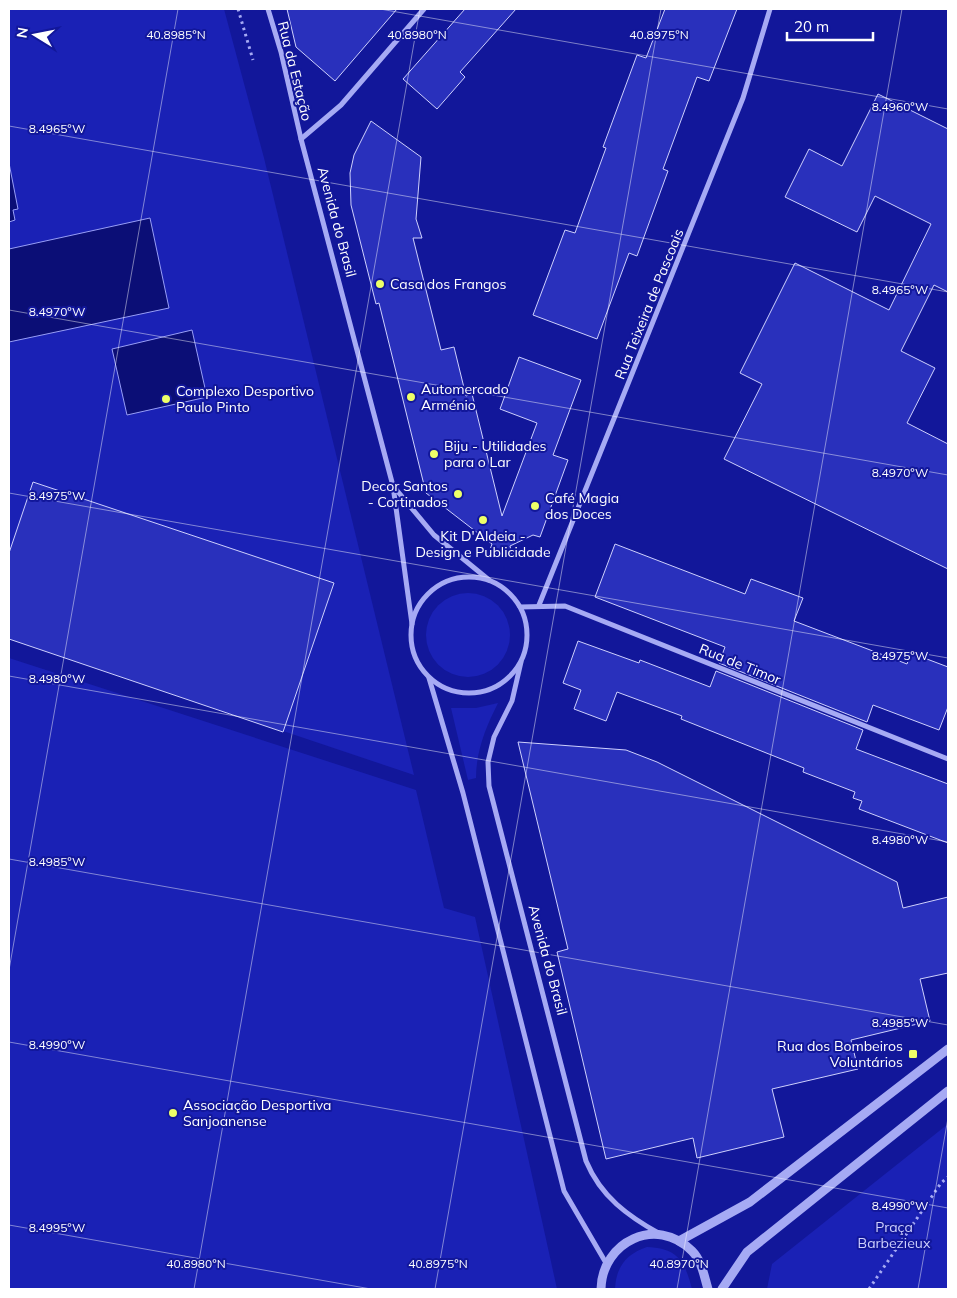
<svg xmlns="http://www.w3.org/2000/svg" width="957" height="1298" font-family="Mulish,sans-serif">
  <rect width="100%" height="100%" fill="#12179a"/>
  <!-- green -->
  <g fill="#1a21b5">
    <polygon points="9,9 224,9 264,158 414,775 9,639"/>
    <circle cx="468" cy="635" r="42"/>
    <polygon points="9,658 416,790 444,908 475,917 557,1289 9,1289"/>
    <path d="M498 703C486 727 476 751 476 778L468 780 451 708H476Z"/>
    <polygon points="948,1124 948,1289 767,1289 772,1264"/>
    <path d="M647 1247C678 1248 685 1262 692 1289H615C616 1267 626 1254 647 1247Z"/>
  </g>
  <!-- water -->
  <g fill="#0b0e76" stroke="#989ef7">
    <polygon points="9,163 18,209 13,210 15,220 9,222"/>
    <polygon points="150,218 169,308 9,342 9,249"/>
    <polygon points="192,330 207,397 127,415 112,349"/>
  </g>
  <!-- building -->
  <g fill="#2930bc" stroke="#ced0fd">
    <polygon points="287,9 397,9 335,81 296,47"/>
    <polygon points="465,9 516,9 460,72 465,77 437,109 403,79"/>
    <polygon points="665,9 737,9 709,81 697,77 663,169 668,171 637,256 629,253 597,339 533,315 565,230 575,233 606,148 603,147 637,55 646,58"/>
    <polygon points="878,94 948,129 948,292 934,285 901,351 935,368 907,423 948,444 948,569 724,459 762,384 740,373 795,263 889,310 931,224 875,196 857,232 785,197 809,149 842,166"/>
    <polygon points="371,121 421,157 416,219 422,238 413,238 441,350 454,347 466,396 472,394 502,516 537,423 500,409 519,357 581,380 553,455 568,460 540,537 533,535 510,546 513,558 502,551 487,558 492,544 426,493 379,303 376,304 351,205 350,173 354,155"/>
    <polygon points="33,482 334,583 283,732 9,639 9,553"/>
    <polygon points="615,544 745,594 751,579 803,598 794,621 907,664 911,653 948,667 948,707 939,730 873,705 867,722 719,663 725,647 595,597"/>
    <polygon points="578,641 639,663 640,660 710,687 716,671 863,730 856,749 948,784 948,843 859,809 862,801 853,798 855,792 803,772 804,768 681,719 682,716 617,692 606,721 574,709 581,690 563,683"/>
    <polygon points="518,742 626,750 657,762 897,882 903,908 948,897 948,973 920,979 930,1021 851,1040 858,1069 772,1089 784,1137 697,1158 693,1138 606,1159 557,952 568,949"/>
  </g>
  <g fill="none" stroke-linecap="round" stroke-linejoin="round">
    <!-- path -->
    <g stroke="#a6aaf4" stroke-width="3" stroke-dasharray="2.5 4" stroke-linecap="butt">
      <polyline points="238,9 253,60"/>
      <polyline points="869,1289 941,1183 948,1177"/>
    </g>
    <!-- minor -->
    <g stroke="#a6aaf4" stroke-width="5">
      <polyline points="268,9 281,52 301,139"/>
      <polyline points="394,487 434,535 489,580"/>
      <circle cx="469" cy="635" r="58"/>
      <polyline points="539,605 743,98 770,9"/>
      <polyline points="520,607 565,606 948,759"/>
      <polyline points="412,624 393,486 301,139 341,105 424,9"/>
      <path d="M521 662 512 701 494 737 488 762 489 786 586 1161C601 1197 628 1216 660 1234"/>
      <polyline points="429,678 463,793 564,1191 606,1263"/>
    </g>
    <!-- tertiary -->
    <g stroke="#a6aaf4" stroke-width="9">
      <polyline points="679,1241 750,1202 948,1049"/>
      <path d="M601 1289C602 1242 656 1215 692 1251 702 1261 704 1276 708 1289"/>
      <polyline points="722,1289 747,1252 948,1091"/>
    </g>
  </g>
  <!-- ticks -->
  <path fill="none" stroke="#fff" stroke-width="1" stroke-opacity="0.45" d="M380 9 948 109M9 126 948 292M9 310 948 475M9 493 948 658M9 676 948 842M9 859 948 1025M9 970 178 9M9 1042 948 1208M9 1225 371 1289M194 1289 420 9M435 1289 661 9M677 1289 902 9M918 1289 948 1118"/>
  <!-- markers -->
  <g fill="#eeff68" stroke="#12179a" stroke-width="2">
    <circle cx="380" cy="284" r="5"/>
    <circle cx="411" cy="397" r="5"/>
    <circle cx="166" cy="399" r="5"/>
    <circle cx="434" cy="454" r="5"/>
    <circle cx="458" cy="494" r="5"/>
    <circle cx="535" cy="506" r="5"/>
    <circle cx="483" cy="520" r="5"/>
    <rect x="908" y="1049" width="10" height="10" rx="2.5"/>
    <circle cx="173" cy="1113" r="5"/>
  </g>
  <g text-anchor="middle" stroke-width="4" stroke-linejoin="round" paint-order="stroke">
    <!-- street labels -->
    <g font-size="14" fill="#fff" stroke="#12179a">
      <text transform="translate(295 71) rotate(76)" y="5">Rua da Estação</text>
      <text transform="translate(337 222) rotate(75)" y="5">Avenida do Brasil</text>
      <text transform="translate(649 304) rotate(-68)" y="5">Rua Teixeira de Pascoais</text>
      <text transform="translate(740 664) rotate(22)" y="5">Rua de Timor</text>
      <text transform="translate(548 960) rotate(75)" y="5">Avenida do Brasil</text>
    </g>
    <!-- poi labels -->
    <g font-size="14" fill="#fff" stroke="#12179a" text-anchor="start">
      <text x="390" y="289">Casa dos Frangos</text>
      <text x="421" y="394">Automercado<tspan x="421" dy="16">Arménio</tspan></text>
      <text x="176" y="396">Complexo Desportivo<tspan x="176" dy="16">Paulo Pinto</tspan></text>
      <text x="444" y="451">Biju - Utilidades<tspan x="444" dy="16">para o Lar</tspan></text>
      <text x="448" y="491" text-anchor="end">Decor Santos<tspan x="448" dy="16">- Cortinados</tspan></text>
      <text x="545" y="503">Café Magia<tspan x="545" dy="16">dos Doces</tspan></text>
      <text x="483" y="541" text-anchor="middle">Kit D'Aldeia -<tspan x="483" dy="16">Design e Publicidade</tspan></text>
      <text x="903" y="1051" text-anchor="end">Rua dos Bombeiros<tspan x="903" dy="16">Voluntários</tspan></text>
      <text x="183" y="1110">Associação Desportiva<tspan x="183" dy="16">Sanjoanense</tspan></text>
    </g>
    <!-- park labels -->
    <g font-size="14" fill="#ced0fd" stroke="#12179a">
      <text x="894" y="1232">Praça<tspan x="894" dy="16">Barbezieux</tspan></text>
    </g>
  </g>
  <g font-size="12" text-anchor="middle" fill="#fff" stroke="#12179a" stroke-width="4" stroke-linejoin="round" paint-order="stroke">
    <text x="417" y="39">40.8980°N</text>
    <text x="659" y="39">40.8975°N</text>
    <text x="176" y="39">40.8985°N</text>
    <text x="900" y="111">8.4960°W</text>
    <text x="57" y="133">8.4965°W</text>
    <text x="900" y="294">8.4965°W</text>
    <text x="57" y="316">8.4970°W</text>
    <text x="900" y="477">8.4970°W</text>
    <text x="57" y="500">8.4975°W</text>
    <text x="900" y="660">8.4975°W</text>
    <text x="57" y="683">8.4980°W</text>
    <text x="900" y="844">8.4980°W</text>
    <text x="57" y="866">8.4985°W</text>
    <text x="900" y="1027">8.4985°W</text>
    <text x="57" y="1049">8.4990°W</text>
    <text x="900" y="1210">8.4990°W</text>
    <text x="57" y="1232">8.4995°W</text>
    <text x="196" y="1268">40.8980°N</text>
    <text x="438" y="1268">40.8975°N</text>
    <text x="679" y="1268">40.8970°N</text>
  </g>
  <!-- border -->
  <rect width="957" height="1298" fill="none" stroke="#ffffff" stroke-width="20"/>
  <!-- north arrow -->
  <g transform="translate(35 35) rotate(280)" stroke="#12179a" stroke-width="4" paint-order="stroke">
  <path d="M0-4L9 19L0 12L-9 19Z" fill="#ffffff"/>
  <text y="-8" font-size="14" font-weight="bold" text-anchor="middle" fill="#ffffff">N</text>
  </g>
  <!-- scale -->
  <path d="M787 32v8h86v-8" fill="none" stroke="#ffffff" stroke-width="2.5"/>
  <text x="794" y="32" font-size="15" fill="#ffffff" stroke="#12179a" stroke-width="4" paint-order="stroke">20 m</text>
</svg>
